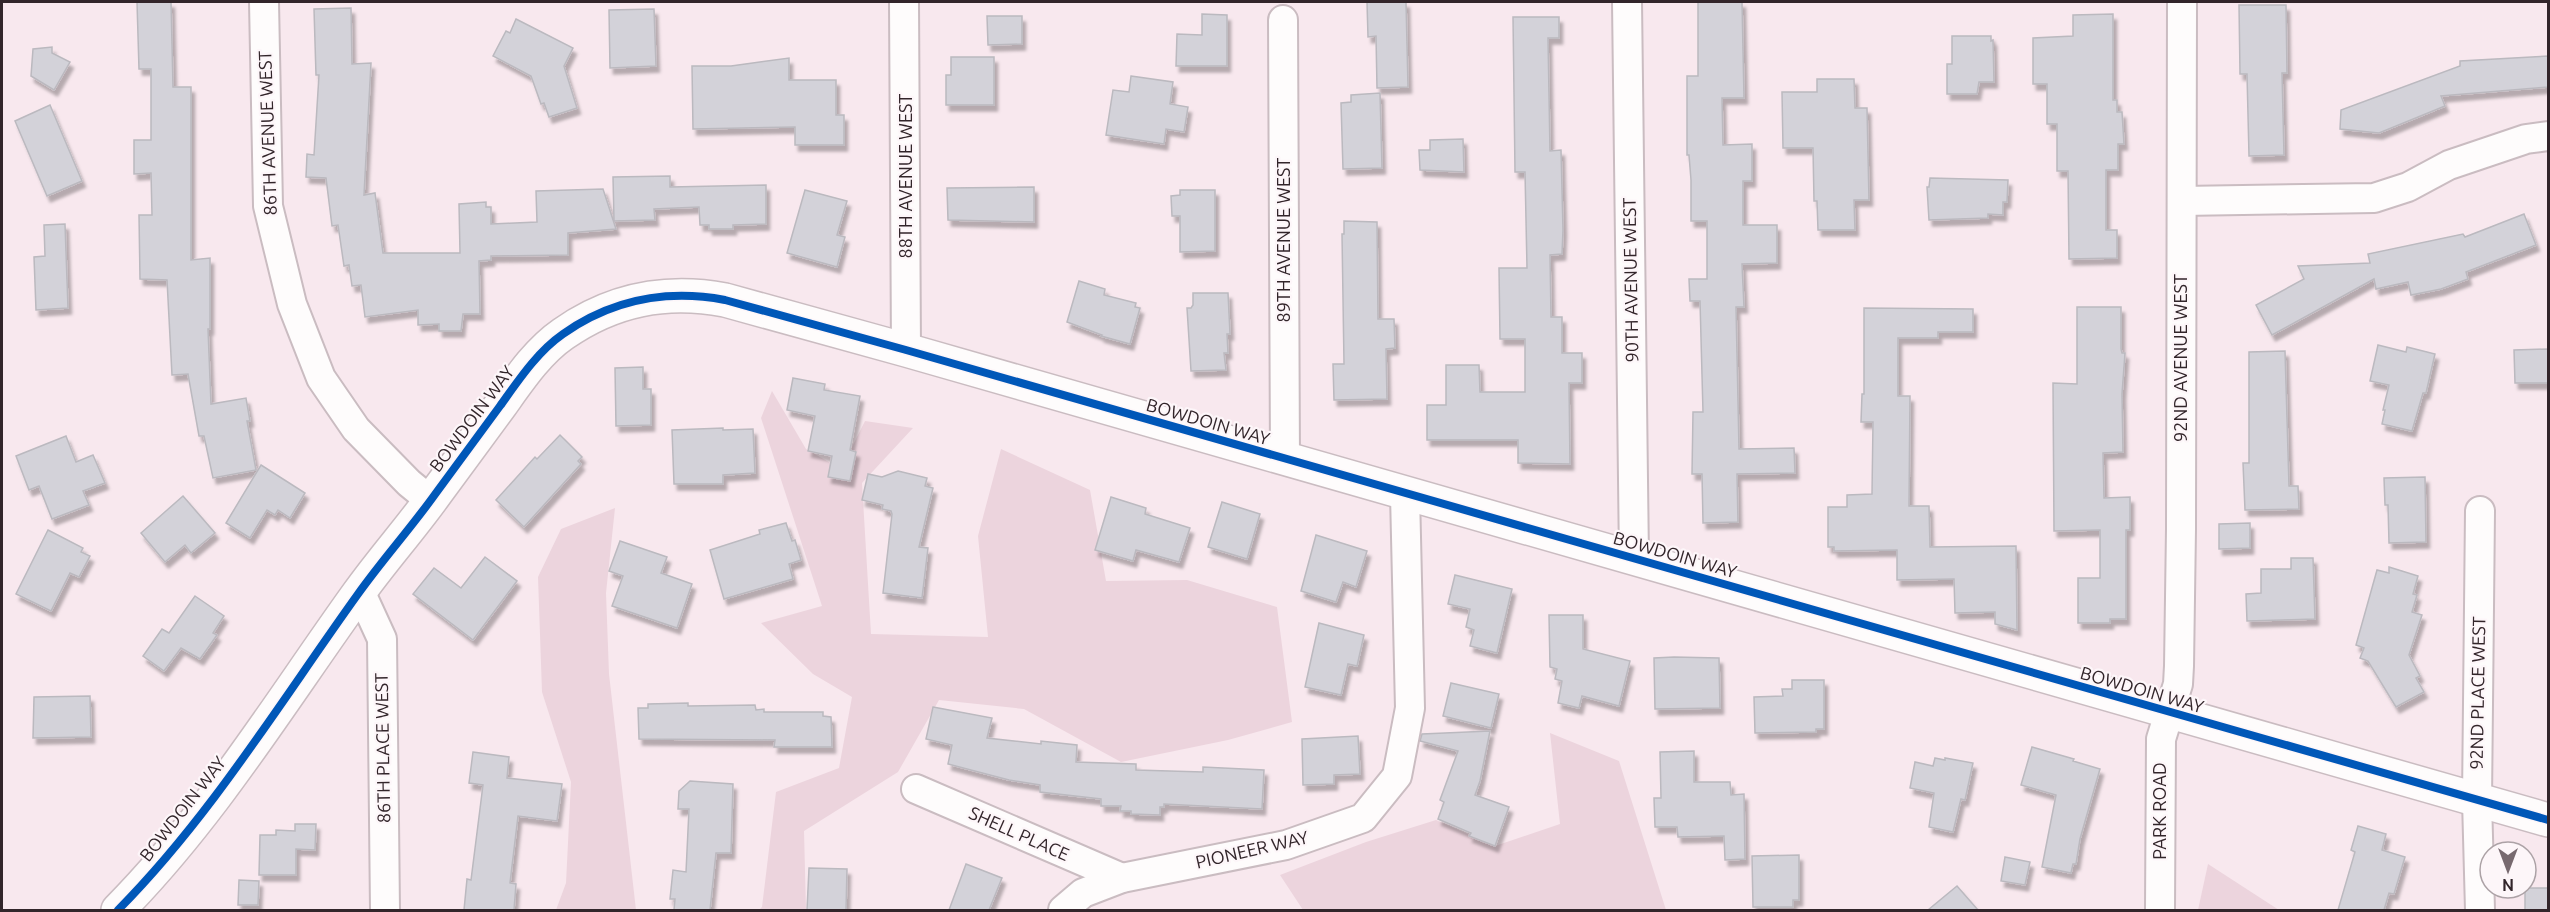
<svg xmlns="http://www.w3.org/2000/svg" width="2550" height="912" font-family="Ubuntu,sans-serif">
  <defs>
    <filter id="shadow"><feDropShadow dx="3.5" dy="6" stdDeviation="1.5" flood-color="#0004"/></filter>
  </defs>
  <rect width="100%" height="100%" fill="#f8e8ee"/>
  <!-- green -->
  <g fill="#ecd4dd">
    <polygon points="772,391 806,449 841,469 865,421 913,428 862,483 871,634 988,637 978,536 1001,449 1090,490 1106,581 1187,580 1277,607 1292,722 1228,740 1121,762 1024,709 939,700 898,772 804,831 806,910 759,910 762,907 776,792 839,768 852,697 813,674 761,623 822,606 761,418"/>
    <polygon points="615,508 606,593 609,674 636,910 556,910 566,883 571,782 542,692 538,577 561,529"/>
    <polygon points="1550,733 1619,761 1666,910 1303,910 1280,875 1366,842 1436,820 1495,846 1560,824"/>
    <polygon points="2208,864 2279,910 2198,910"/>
  </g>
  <!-- building -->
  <g fill="#d3d2d9" stroke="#bbb9bf" stroke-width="1.5" filter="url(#shadow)">
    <polygon points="137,2 171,2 173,87 191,87 191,260 210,258 210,329 208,329 211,404 246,398 250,421 247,421 256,470 213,478 204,436 199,436 188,374 172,375 167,280 140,279 139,215 152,215 151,173 134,174 134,140 151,140 151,69 139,69"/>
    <polygon points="1367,2 1406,2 1408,87 1377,88 1376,36 1368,37"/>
    <polygon points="1698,2 1742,2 1744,98 1722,98 1723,145 1752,144 1752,181 1743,181 1743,225 1777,225 1777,263 1742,264 1744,307 1736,307 1739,449 1794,448 1795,473 1737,474 1738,522 1703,523 1702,474 1692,474 1693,412 1703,412 1700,301 1690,301 1689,279 1707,279 1707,221 1691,221 1691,180 1689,155 1687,155 1687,76 1698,76"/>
    <polygon points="2239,5 2286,5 2287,73 2282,73 2284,155 2249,156 2247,74 2240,74"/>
    <polygon points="351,8 352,64 371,63 364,195 375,193 383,253 460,253 459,204 486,202 486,207 491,207 491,224 537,222 536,191 603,189 616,229 568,233 568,255 491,256 491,260 479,261 480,314 463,314 461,331 439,331 439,324 418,325 418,310 365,317 361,285 352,286 349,265 344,266 338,225 332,226 326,178 306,177 307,154 314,155 319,75 316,75 314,9"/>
    <polygon points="654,9 656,66 610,68 609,10"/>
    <polygon points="1202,14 1227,15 1227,66 1176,66 1177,34 1202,35"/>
    <polygon points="2113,14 2113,100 2117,100 2117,112 2122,112 2124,144 2118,144 2118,170 2106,170 2106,230 2117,230 2117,258 2069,259 2068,171 2057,171 2057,124 2047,124 2047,84 2033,84 2033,38 2073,36 2073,15"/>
    <polygon points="987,16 1022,16 1022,44 988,45"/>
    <polygon points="1513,17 1559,17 1559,38 1548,38 1550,151 1561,150 1563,230 1562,254 1550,255 1551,317 1562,317 1562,353 1582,353 1582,383 1569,383 1570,464 1518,463 1518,440 1427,440 1427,405 1446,405 1446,365 1479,365 1480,392 1525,392 1525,339 1500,339 1499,268 1527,268 1525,172 1515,172"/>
    <polygon points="516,19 573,48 564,66 577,108 549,117 544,103 541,104 531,76 493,56 506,31 510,33"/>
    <polygon points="1952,36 1991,36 1991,41 1993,40 1994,82 1979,82 1977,94 1947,94 1947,64 1952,64"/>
    <polygon points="52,47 52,53 70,62 54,90 31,76 33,49"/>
    <polygon points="2548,56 2548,87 2441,96 2445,106 2379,133 2340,129 2341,110 2460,66 2460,61"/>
    <polygon points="951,57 994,57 994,105 946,105 946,75 951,75"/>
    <polygon points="789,58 789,80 836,80 836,115 844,115 844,145 795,145 795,127 693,129 692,66 731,66"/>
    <polygon points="1131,76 1173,82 1170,104 1188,107 1184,132 1166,129 1164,144 1106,135 1113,90 1129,92"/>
    <polygon points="1817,79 1854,79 1855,108 1867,108 1869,200 1854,200 1855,230 1818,230 1817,201 1814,201 1813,148 1783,148 1782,92 1817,92"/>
    <polygon points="1380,93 1382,168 1343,169 1341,103 1351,102 1351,95"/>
    <polygon points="50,105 82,181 47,196 15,121"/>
    <polygon points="1463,139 1464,172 1420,170 1419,150 1430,150 1430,140"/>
    <polygon points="670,176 670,187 766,185 766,224 733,225 733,229 709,229 709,225 700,225 699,207 654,209 655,220 614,221 613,177"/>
    <polygon points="1930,178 2008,180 2007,202 2003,202 2003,215 1988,214 1988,218 1929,220 1927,187 1929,187"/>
    <polygon points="1034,187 1034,222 948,220 947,188"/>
    <polygon points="805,190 847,201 837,235 845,237 837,267 787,253"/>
    <polygon points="1180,190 1215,190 1215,251 1180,252 1180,216 1172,216 1171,196 1180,195"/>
    <polygon points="2524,214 2536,245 2466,272 2468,279 2441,289 2411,295 2408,282 2376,289 2374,279 2272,335 2256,305 2304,279 2298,266 2370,263 2368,254 2463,234 2465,237"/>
    <polygon points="1344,221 1377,222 1378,319 1394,319 1395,348 1386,349 1387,399 1334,400 1333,364 1344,364 1342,234 1344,234"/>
    <polygon points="65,224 68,308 36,310 34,257 45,256 44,225"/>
    <polygon points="1079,281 1105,289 1104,295 1136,303 1135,307 1140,308 1130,344 1101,336 1102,335 1067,322"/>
    <polygon points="1193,293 1228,293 1230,334 1227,334 1228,353 1224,353 1226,370 1191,371 1187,308 1191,308 1193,305"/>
    <polygon points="2077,307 2121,307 2121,349 2122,353 2125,353 2122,394 2123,452 2103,453 2104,498 2130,497 2130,530 2126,530 2126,619 2110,619 2110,623 2078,623 2078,578 2100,578 2100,530 2054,531 2053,383 2077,384"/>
    <polygon points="1864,308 1973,309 1973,332 1938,332 1938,338 1898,338 1898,396 1910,396 1909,506 1929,506 1930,547 2016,546 2017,630 1995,624 1995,612 1955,613 1954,579 1897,580 1897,550 1834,551 1834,547 1828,547 1828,507 1847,507 1847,495 1872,494 1873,422 1861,422 1862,394 1864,394"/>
    <polygon points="2378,345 2406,352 2407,347 2435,354 2426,393 2423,393 2412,431 2382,424 2385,410 2383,410 2389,385 2370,381"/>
    <polygon points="2548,349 2548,383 2515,383 2514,350"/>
    <polygon points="2285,351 2289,486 2298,486 2299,509 2245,510 2243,463 2249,463 2249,352"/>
    <polygon points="643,367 643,389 651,389 651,425 616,426 615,368"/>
    <polygon points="793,378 825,384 824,390 860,396 850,450 856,452 850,481 828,477 832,456 808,451 815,416 787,410"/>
    <polygon points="723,428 723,430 753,429 755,473 723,475 723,484 674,484 672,430"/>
    <polygon points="560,435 582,457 578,461 581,464 524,527 496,500 535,457 537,459"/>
    <polygon points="66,436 76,462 93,455 105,483 83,491 89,505 52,519 39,486 29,490 16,456"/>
    <polygon points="261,465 305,493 290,518 278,510 275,515 267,510 250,538 226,523"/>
    <polygon points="898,471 927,478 925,486 933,488 919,547 928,548 922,598 883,593 892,514 891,511 882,509 883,505 862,500 868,474 882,477"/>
    <polygon points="2425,477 2426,542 2389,543 2388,505 2385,505 2384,478"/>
    <polygon points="183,496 215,533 191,553 185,545 165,562 141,533"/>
    <polygon points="1111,497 1146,508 1145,514 1190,528 1179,562 1136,550 1133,561 1095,550"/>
    <polygon points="1222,502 1260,514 1247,559 1208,547"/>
    <polygon points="786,523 792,541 795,540 801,560 789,564 793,579 724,599 710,550 760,534 759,530"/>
    <polygon points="2250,523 2250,548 2219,549 2219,524"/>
    <polygon points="48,530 83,548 81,552 90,556 79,577 70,573 51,611 16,594"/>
    <polygon points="1316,535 1367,551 1356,587 1343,582 1336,602 1301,591"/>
    <polygon points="620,541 667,557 661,573 692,584 677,628 612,606 623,576 609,571"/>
    <polygon points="485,557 517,581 473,640 413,594 434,568 461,588"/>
    <polygon points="2291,558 2313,558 2315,619 2247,621 2246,594 2261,593 2261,569 2291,569"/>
    <polygon points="2389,567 2418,576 2413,594 2417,595 2412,612 2422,615 2409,655 2420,676 2416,678 2424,692 2396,707 2368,661 2360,658 2364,648 2356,645 2377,570 2389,573"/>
    <polygon points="1455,575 1512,589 1497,653 1470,646 1474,630 1466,627 1470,609 1448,604"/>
    <polygon points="195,596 224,616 213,633 217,635 200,659 181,648 164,671 143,656 162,629 169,633"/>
    <polygon points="1549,615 1583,615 1583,649 1630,661 1619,706 1582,696 1579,708 1558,703 1562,681 1555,679 1557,669 1550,667"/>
    <polygon points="1319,623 1364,635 1357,666 1348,664 1341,695 1305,687"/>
    <polygon points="1674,657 1719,658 1720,708 1655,709 1654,658"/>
    <polygon points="1792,680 1824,680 1824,729 1816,729 1816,732 1755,733 1754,697 1783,696 1782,689 1792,689"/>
    <polygon points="1451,683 1499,694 1491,728 1443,716"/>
    <polygon points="90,696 91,737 33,738 34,697"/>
    <polygon points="688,703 688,706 755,705 756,710 764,709 764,712 823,712 823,716 831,717 832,747 774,747 775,740 639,739 638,708 648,708 648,704"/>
    <polygon points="933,707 992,718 987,738 1041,744 1041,741 1077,745 1076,762 1136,764 1136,770 1203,772 1203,767 1264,770 1262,809 1164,804 1164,807 1160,807 1160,815 1131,814 1131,811 1120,811 1121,806 1101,806 1101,799 1040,792 1040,785 1009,780 948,764 952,745 926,739"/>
    <polygon points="1490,731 1480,781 1475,795 1509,807 1495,846 1469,836 1471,833 1438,819 1444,802 1440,800 1458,751 1420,741 1422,734"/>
    <polygon points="1358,736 1360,774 1334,775 1334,784 1303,785 1302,739"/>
    <polygon points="2032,747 2074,759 2073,761 2100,769 2080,839 2076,864 2073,864 2071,873 2042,867 2056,795 2021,785"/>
    <polygon points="1694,751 1694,782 1730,782 1731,795 1744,794 1745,859 1725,860 1724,836 1678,837 1677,827 1655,827 1654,798 1661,798 1660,752"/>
    <polygon points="473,752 509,757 507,778 562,784 557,821 518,816 510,883 516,884 514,910 464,910 467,879 471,880 483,785 469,783"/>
    <polygon points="1935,758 1945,760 1945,758 1973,763 1965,800 1961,799 1953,832 1929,827 1934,793 1910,788 1915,762 1933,766"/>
    <polygon points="690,781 733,784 731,853 716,853 710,910 674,910 675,899 670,899 673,870 686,872 689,809 678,809 679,791"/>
    <polygon points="295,824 316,824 315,850 296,849 296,875 259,875 260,835 276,835 276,830 295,831"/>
    <polygon points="2358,826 2386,834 2382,850 2405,857 2394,894 2389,893 2384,910 2338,910 2355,852 2351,850"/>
    <polygon points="1799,855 1799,900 1793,900 1793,907 1753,907 1752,856"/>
    <polygon points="2005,857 2030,862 2025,885 2001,881"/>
    <polygon points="966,864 1002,878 989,910 949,910"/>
    <polygon points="809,868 847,869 846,910 807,910"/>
    <polygon points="239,880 259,881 258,905 238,905"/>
    <polygon points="1957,886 1978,910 1928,910"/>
    <rect x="2525" y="888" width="23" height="22"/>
  </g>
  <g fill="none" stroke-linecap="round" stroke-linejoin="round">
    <defs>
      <g id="street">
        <polyline points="264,2 268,206 292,304 321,378 356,429 409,483 431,501"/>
        <polyline points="904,2 906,350"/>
        <polyline points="1627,2 1634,559"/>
        <polyline points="1283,20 1285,459"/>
        <polyline points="2182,201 2374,198 2408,187 2449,165 2526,139 2548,136"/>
        <polyline points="2480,511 2477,800 2480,910"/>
        <polyline points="360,591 382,639 385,910"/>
        <polyline points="916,789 1122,878"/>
        <polyline points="1063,910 1083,893 1122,878 1286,845 1363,818 1397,776 1410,708 1405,494"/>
        <polyline points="2160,910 2161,739 2178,684 2179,666 2181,529 2182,2"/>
      </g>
      <path id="secondary" d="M118 910C211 816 281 701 358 594 383 559 411 528 436 493 457 464 479 435 500 406 518 381 537 352 563 334 613 299 666 289 725 300L906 350 2548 820"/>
    </defs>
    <!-- street casing -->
    <use href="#street" stroke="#cabcc1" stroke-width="32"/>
    <!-- secondary casing -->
    <use href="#secondary" stroke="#cabcc1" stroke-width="36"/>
    <!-- street -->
    <use href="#street" stroke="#fefcfc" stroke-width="28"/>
    <!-- secondary -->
    <use href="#secondary" stroke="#fefcfc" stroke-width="33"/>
    <defs>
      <path id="cycleway" d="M118 910C211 816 281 701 358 594 383 559 411 528 436 493 457 464 479 435 500 406 518 381 537 352 563 334 613 299 666 289 725 300L906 350 2548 820"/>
    </defs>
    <!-- cycleway casing -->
    <use href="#cycleway" stroke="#fdf6f9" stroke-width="11"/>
    <!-- cycleway -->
    <use href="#cycleway" stroke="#0057b8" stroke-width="8"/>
  </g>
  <g text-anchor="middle" stroke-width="4.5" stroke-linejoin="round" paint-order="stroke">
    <!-- street labels -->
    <g font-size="18" fill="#32252a" stroke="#fdf6f9">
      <text transform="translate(268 133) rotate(-92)" y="6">86TH AVENUE WEST</text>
      <text transform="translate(906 176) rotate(-90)" y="6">88TH AVENUE WEST</text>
      <text transform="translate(1284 240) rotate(-90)" y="6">89TH AVENUE WEST</text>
      <text transform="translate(1631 280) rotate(-91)" y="6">90TH AVENUE WEST</text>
      <text transform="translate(2181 358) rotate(-90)" y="6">92ND AVENUE WEST</text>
      <text transform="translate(472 419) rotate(-53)" y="6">BOWDOIN WAY</text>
      <text transform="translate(1208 422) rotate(16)" y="6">BOWDOIN WAY</text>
      <text transform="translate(1675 555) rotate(16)" y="6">BOWDOIN WAY</text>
      <text transform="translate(2142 690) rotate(16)" y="6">BOWDOIN WAY</text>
      <text transform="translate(2478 693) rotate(-89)" y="6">92ND PLACE WEST</text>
      <text transform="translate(383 748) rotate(-91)" y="6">86TH PLACE WEST</text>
      <text transform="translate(183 809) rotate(-52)" y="6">BOWDOIN WAY</text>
      <text transform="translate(2160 811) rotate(-90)" y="6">PARK ROAD</text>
      <text transform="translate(1019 834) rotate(24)" y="6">SHELL PLACE</text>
      <text transform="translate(1252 850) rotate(-13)" y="6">PIONEER WAY</text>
    </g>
  </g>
  <!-- border -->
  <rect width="2550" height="912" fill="none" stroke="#32252a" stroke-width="6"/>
  <!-- north arrow -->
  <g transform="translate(2508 870) rotate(180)"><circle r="28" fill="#fdf6f9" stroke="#aca2a6" stroke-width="1.5"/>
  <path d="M0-4.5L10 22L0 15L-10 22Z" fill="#77696f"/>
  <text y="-9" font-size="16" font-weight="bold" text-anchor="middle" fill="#32252a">N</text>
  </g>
</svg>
